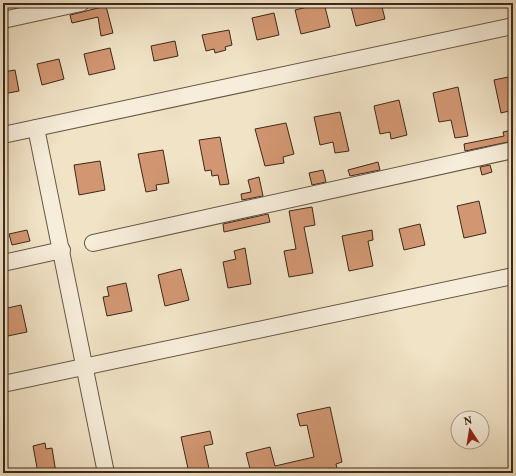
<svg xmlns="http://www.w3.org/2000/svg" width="516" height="476" font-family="Vollkorn,serif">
  <rect width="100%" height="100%" fill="#f1e3c6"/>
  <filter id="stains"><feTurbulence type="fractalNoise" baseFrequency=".005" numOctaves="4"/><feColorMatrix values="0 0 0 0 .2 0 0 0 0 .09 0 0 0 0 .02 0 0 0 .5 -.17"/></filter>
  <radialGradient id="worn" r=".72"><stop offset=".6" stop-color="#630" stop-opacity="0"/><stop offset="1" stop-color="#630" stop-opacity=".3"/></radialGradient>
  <!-- building -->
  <g fill="#d29772" stroke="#3d281b">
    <polygon points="324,3 330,27 301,34 295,10"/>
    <polygon points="350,3 381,3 385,19 356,26"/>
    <polygon points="106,6 113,33 101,36 98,17 72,23 70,15"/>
    <polygon points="274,13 279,35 257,40 252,18"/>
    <polygon points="229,30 232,45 225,47 226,50 215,53 214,49 206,51 202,35"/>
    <polygon points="175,41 178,56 154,61 151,46"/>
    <polygon points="110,48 115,69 89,75 84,54"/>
    <polygon points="59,59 64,79 42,85 37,64"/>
    <polygon points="15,70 19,91 3,94 3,72"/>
    <polygon points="513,76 513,110 501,113 494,80"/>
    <polygon points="458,87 468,136 455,138 451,120 439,122 433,93"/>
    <polygon points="399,100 407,135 391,139 390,132 380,134 374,106"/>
    <polygon points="340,112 349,151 335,153 333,142 320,145 314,117"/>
    <polygon points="286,123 294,154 283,157 284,163 265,166 255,129"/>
    <polygon points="513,130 513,141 465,151 464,144 504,136 503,132"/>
    <polygon points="220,137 229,184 220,185 218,175 212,176 211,170 205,171 199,140"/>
    <polygon points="163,150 169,183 156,185 157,190 146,192 138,154"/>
    <polygon points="100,161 105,190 79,195 74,165"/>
    <polygon points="378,162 380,170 350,176 348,170"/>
    <polygon points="490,165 492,172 482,175 480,167"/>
    <polygon points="323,170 326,182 312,185 309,173"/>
    <polygon points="259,177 263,196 242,200 241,194 251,192 248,180"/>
    <polygon points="479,201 486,233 464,238 457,206"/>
    <polygon points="312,207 315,225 304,227 313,273 289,277 284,251 296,249 289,211"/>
    <polygon points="268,214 270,222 224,232 223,224"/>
    <polygon points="420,224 425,245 404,250 399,229"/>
    <polygon points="27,230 30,241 12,245 9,234"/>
    <polygon points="372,230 373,240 368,241 373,266 349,271 342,236"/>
    <polygon points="245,248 251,284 228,288 223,262 236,259 234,251"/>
    <polygon points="181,269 189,300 165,306 158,275"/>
    <polygon points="126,283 132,311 107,316 103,297 109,296 107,287"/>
    <polygon points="21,305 27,332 3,337 3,309"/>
    <polygon points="330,407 342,462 336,464 338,473 251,473 246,453 270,447 275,466 314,457 307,425 300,426 297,414"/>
    <polygon points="210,431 213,444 204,446 210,473 189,473 181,437"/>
    <polygon points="45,443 46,449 52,448 56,473 38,473 33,446"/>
  </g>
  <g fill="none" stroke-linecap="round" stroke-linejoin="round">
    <defs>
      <g id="minor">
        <polyline points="3,20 81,3"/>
        <polyline points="36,128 106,473"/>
        <polyline points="3,135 513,26"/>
        <polyline points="93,243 513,150"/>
        <polyline points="3,263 62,250"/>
        <polyline points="3,384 513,276"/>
      </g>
    </defs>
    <!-- minor casing -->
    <use href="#minor" stroke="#6a5746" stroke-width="18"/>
    <!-- minor -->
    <use href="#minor" stroke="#f6edda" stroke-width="16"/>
  </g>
  <!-- margin -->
  <rect width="516" height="476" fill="none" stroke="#f1e3c6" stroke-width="16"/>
  <rect x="4" y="4" width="508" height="468" fill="none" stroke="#3d281b" stroke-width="2"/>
  <rect x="8" y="8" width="500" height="460" fill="none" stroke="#3d281b"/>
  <!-- north arrow -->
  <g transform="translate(470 430) rotate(348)"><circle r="19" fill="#f6edda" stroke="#ac9e8e"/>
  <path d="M0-3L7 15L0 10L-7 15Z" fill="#8f2418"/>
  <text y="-6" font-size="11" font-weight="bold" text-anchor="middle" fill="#3d281b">N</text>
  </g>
  <rect width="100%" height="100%" filter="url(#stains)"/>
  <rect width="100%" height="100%" fill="url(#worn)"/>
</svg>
